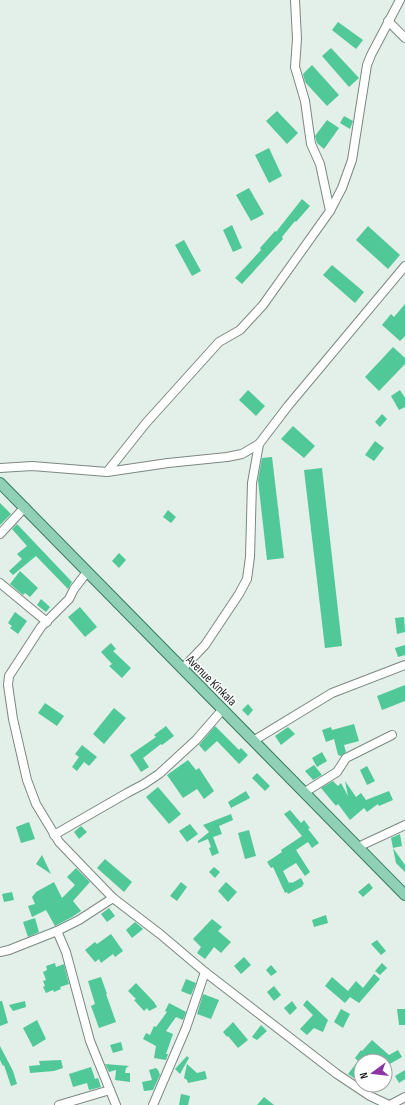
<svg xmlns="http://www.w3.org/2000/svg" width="405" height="1105" font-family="'Sofia Sans Condensed',sans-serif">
  <rect width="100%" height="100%" fill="#e3efe9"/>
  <!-- building -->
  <g fill="#50c897">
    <polygon points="338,22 363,40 356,49 332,30"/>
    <polygon points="331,48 359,78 349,87 322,56"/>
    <polygon points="312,65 339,95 327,106 305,82 303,74"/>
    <polygon points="277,111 298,133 287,144 266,121"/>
    <polygon points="344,116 353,121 350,129 340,123"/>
    <polygon points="327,120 339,128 324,149 317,143 315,136"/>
    <polygon points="269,148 282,176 269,183 255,155"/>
    <polygon points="249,188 264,214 251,221 236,195"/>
    <polygon points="302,199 310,206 296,222 295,221 282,237 283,239 242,284 235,278 261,250 260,248 275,231 276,232"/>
    <polygon points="232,225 242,248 233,252 223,230"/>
    <polygon points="368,226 400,255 388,269 356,240"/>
    <polygon points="184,240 201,271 192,276 175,245"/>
    <polygon points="332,265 364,292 355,303 323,275"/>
    <polygon points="405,304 405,336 400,341 382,325 391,314 394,317"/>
    <polygon points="393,347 405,358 405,364 379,391 365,377"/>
    <polygon points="248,390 265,406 256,416 239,400"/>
    <polygon points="400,390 405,398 405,407 399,410 391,396"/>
    <polygon points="382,414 387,419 380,427 375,422"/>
    <polygon points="293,426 315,446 304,458 281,439"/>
    <polygon points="375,441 384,448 374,461 365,455"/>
    <polygon points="272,457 284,558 267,560 258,480 262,458"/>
    <polygon points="322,468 342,646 325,648 304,470"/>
    <polygon points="0,503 11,514 0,525"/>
    <polygon points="168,510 176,517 171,523 163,517"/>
    <polygon points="17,524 72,582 68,589 36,556 13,575 9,571 22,559 17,554 27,546 12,529"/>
    <polygon points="119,553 126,560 119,568 112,561"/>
    <polygon points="20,571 38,588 30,597 25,593 23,595 10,584"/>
    <polygon points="41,599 50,607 46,612 37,605"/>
    <polygon points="80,607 97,627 85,637 68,617"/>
    <polygon points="15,612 27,621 18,634 10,628 12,626 8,623"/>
    <polygon points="404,617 405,632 397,634 395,618"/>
    <polygon points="111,643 116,649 113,651 131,668 122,678 109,666 112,664 101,652"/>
    <polygon points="405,645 405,655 398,657 395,648"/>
    <polygon points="405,685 405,701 382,710 377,696"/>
    <polygon points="45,703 64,716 57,726 38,713"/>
    <polygon points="248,704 253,710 248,716 242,710"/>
    <polygon points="114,708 126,718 104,744 93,734"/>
    <polygon points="354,724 359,741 344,745 346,752 341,756 338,755 334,739 326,742 322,730 331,727 332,730"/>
    <polygon points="166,726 174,736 162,745 161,744 143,758 149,767 141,772 130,755 156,737 154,735"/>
    <polygon points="215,726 239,750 241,748 248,755 239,764 217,741 205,752 199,745"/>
    <polygon points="288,727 295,734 281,745 275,736"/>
    <polygon points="82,745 97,757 89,766 84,762 77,771 72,767 79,757 75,754"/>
    <polygon points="322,752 327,761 317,767 312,758"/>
    <polygon points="188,760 196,770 199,768 214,791 204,799 197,789 183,798 167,775"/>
    <polygon points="314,765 322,775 313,780 305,771"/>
    <polygon points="367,766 375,781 367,785 360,770"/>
    <polygon points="257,773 270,786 265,791 252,778"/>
    <polygon points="333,781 338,786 341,783 348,796 345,781 356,797 361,793 366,800 389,791 393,800 379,806 378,804 367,812 364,808 350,820 338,804 336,806 321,788"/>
    <polygon points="158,787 181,814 169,824 146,797"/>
    <polygon points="246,791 250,798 231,808 228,802"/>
    <polygon points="290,810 301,823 304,820 310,828 308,829 319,843 312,848 308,842 296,850 310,872 305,876 296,863 283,871 289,883 291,882 292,883 301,878 304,884 302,885 303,886 288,894 287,892 285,893 273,867 271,868 267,862 282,852 281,850 302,836 284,814"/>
    <polygon points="231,814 233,820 219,826 222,834 213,837 219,853 212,856 209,848 211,847 208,839 198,843 198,841 209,832 203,825"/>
    <polygon points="29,822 35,839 21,843 16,827"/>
    <polygon points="190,824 198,834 187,842 179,831"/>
    <polygon points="81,826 87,832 79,839 74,832"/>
    <polygon points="249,830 256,856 245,859 238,833"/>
    <polygon points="400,834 402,846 393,848 405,865 405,872 396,863 391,838"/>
    <polygon points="42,855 51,874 36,864"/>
    <polygon points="105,859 132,882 124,892 97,868"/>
    <polygon points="214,867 220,872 215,878 209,872"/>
    <polygon points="76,868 90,882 73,901 81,911 72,917 55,926 46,910 32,917 28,906 35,904 32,897 36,892 54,882 62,898 75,885 67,877"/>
    <polygon points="181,882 187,887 177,901 170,896"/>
    <polygon points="226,882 237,892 228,902 218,891"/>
    <polygon points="369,883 373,888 363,897 358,892"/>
    <polygon points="12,892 14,900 4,902 2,894"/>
    <polygon points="109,908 115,916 107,922 101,914"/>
    <polygon points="326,915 328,923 314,927 312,920"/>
    <polygon points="35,918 39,932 28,937 23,922"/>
    <polygon points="212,919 222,927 218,931 231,942 221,953 214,947 205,959 197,953 201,947 193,939"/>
    <polygon points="135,922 143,929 132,938 126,930"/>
    <polygon points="111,934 123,951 115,957 113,954 101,963 99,959 95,962 85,950 95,942 97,944"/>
    <polygon points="377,940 386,951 381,955 371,944"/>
    <polygon points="244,957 251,965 241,974 234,966"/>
    <polygon points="55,963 56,967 64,964 69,984 60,987 61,989 54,992 53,990 46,993 43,987 45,986 43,981 46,980 43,972 47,970 46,966"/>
    <polygon points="382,963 387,968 380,975 375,971"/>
    <polygon points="271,965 277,972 271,976 266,970"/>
    <polygon points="374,974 380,979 359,1003 350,997 345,1003 325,986 332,977 348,991 356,981 363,988"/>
    <polygon points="101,977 107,994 106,994 116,1022 99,1028 91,1006 95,1004 88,981"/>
    <polygon points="186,979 196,983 191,995 181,991"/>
    <polygon points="136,983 154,1002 157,1007 149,1011 147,1008 144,1011 134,1000 136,999 128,991"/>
    <polygon points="274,986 281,995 274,1001 267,992"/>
    <polygon points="203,994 219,1000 211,1019 197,1014"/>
    <polygon points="307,1000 328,1020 323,1032 314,1028 307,1035 300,1029 313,1015 303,1005"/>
    <polygon points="0,1001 2,1001 8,1023 0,1026"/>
    <polygon points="25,1001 26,1007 13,1011 9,1005"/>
    <polygon points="292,1001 297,1008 290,1015 284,1008"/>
    <polygon points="169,1003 186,1012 183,1020 176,1017 166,1031 173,1034 166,1054 168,1054 166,1060 154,1058 156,1046 143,1039 146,1033 150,1035 154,1026 156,1027 167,1012 165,1011"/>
    <polygon points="341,1009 350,1014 343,1028 334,1022"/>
    <polygon points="397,1009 405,1009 405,1025 399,1025"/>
    <polygon points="37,1020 46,1039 33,1047 23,1028"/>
    <polygon points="233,1022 248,1040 238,1048 228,1036 227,1037 223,1032"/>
    <polygon points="261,1025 267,1031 257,1040 252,1037"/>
    <polygon points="372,1040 389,1055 398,1050 402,1057 388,1065 385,1069 385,1061 361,1061 361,1069 354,1078 348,1074 358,1061 355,1058 361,1050 362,1051"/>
    <polygon points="121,1042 123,1050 113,1053 110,1045"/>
    <polygon points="0,1046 13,1071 17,1084 11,1086 4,1065 3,1066 0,1060"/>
    <polygon points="187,1056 189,1058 180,1074 175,1069"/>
    <polygon points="61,1060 63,1068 54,1071 30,1073 29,1066 40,1065 39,1061"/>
    <polygon points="105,1064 129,1066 126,1068 125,1073 130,1073 130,1082 115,1080 116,1070 109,1072"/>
    <polygon points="187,1064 197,1073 205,1071 207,1079 188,1083 187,1080 184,1078"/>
    <polygon points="91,1067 95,1079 98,1078 101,1087 89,1090 87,1083 73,1087 69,1074"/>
    <polygon points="156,1068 158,1070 160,1075 153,1090 144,1091 142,1082 152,1080 149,1070"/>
    <polygon points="405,1070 405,1079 399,1083 395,1076"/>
    <polygon points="181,1094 190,1096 188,1105 179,1105"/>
    <polygon points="264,1097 274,1105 257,1105"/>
  </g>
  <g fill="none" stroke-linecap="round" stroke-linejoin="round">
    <defs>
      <g id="minor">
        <polyline points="388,21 405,38"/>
        <polyline points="330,211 342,188 352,160 367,65 371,55 400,0"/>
        <polyline points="0,468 32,466 107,472 168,463 227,457 242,454 259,444"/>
        <polyline points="107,472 146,423 219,342 240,330 263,305 330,211 320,164 311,144 305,101 295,67 297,39 295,0"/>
        <polyline points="0,534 25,507"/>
        <polyline points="87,572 74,589 69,599 41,627 9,676 8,685 13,719 27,780 36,804 59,842 113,898 160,934 205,972 337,1074 370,1096 389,1105"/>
        <polyline points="0,583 47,622"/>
        <polyline points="182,669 205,645 239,594 247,579 250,557 252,483 259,444 288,406 405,266"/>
        <polyline points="253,741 332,693 405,665"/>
        <polyline points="305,792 337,772 346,758 392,735"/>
        <polyline points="54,835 127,793 144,784 159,774 196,740 223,709"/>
        <polyline points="358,847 405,825"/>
        <polyline points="113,898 79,920 57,931 66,952 90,1041 116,1105"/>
        <polyline points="0,952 9,950 57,931"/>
        <polyline points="59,1105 110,1090"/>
        <polyline points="153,1105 186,1028 205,972"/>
        <polyline points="390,1105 405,1097"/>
      </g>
      <polyline id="major" points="0,483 405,895"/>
    </defs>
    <!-- minor casing -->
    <use href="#minor" stroke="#7c8882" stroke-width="10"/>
    <!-- major casing -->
    <use href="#major" stroke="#357c5f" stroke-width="12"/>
    <!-- minor -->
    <use href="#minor" stroke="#fff" stroke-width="8"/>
    <!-- major -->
    <use href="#major" stroke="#8fd0b6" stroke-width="10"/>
  </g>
  <g text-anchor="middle" stroke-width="3" stroke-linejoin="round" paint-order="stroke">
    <!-- street labels -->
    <g font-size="13" fill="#161a18" stroke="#fff">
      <text transform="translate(212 680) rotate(45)" y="5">Avenue Kinkala</text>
    </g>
  </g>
  <!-- north arrow -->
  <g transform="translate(373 1073) rotate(255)"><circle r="19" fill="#ffffff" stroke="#a2a3a3"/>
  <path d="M0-3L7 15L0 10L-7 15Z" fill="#8b36a4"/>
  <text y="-6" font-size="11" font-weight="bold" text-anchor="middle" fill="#161a18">N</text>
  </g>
</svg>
